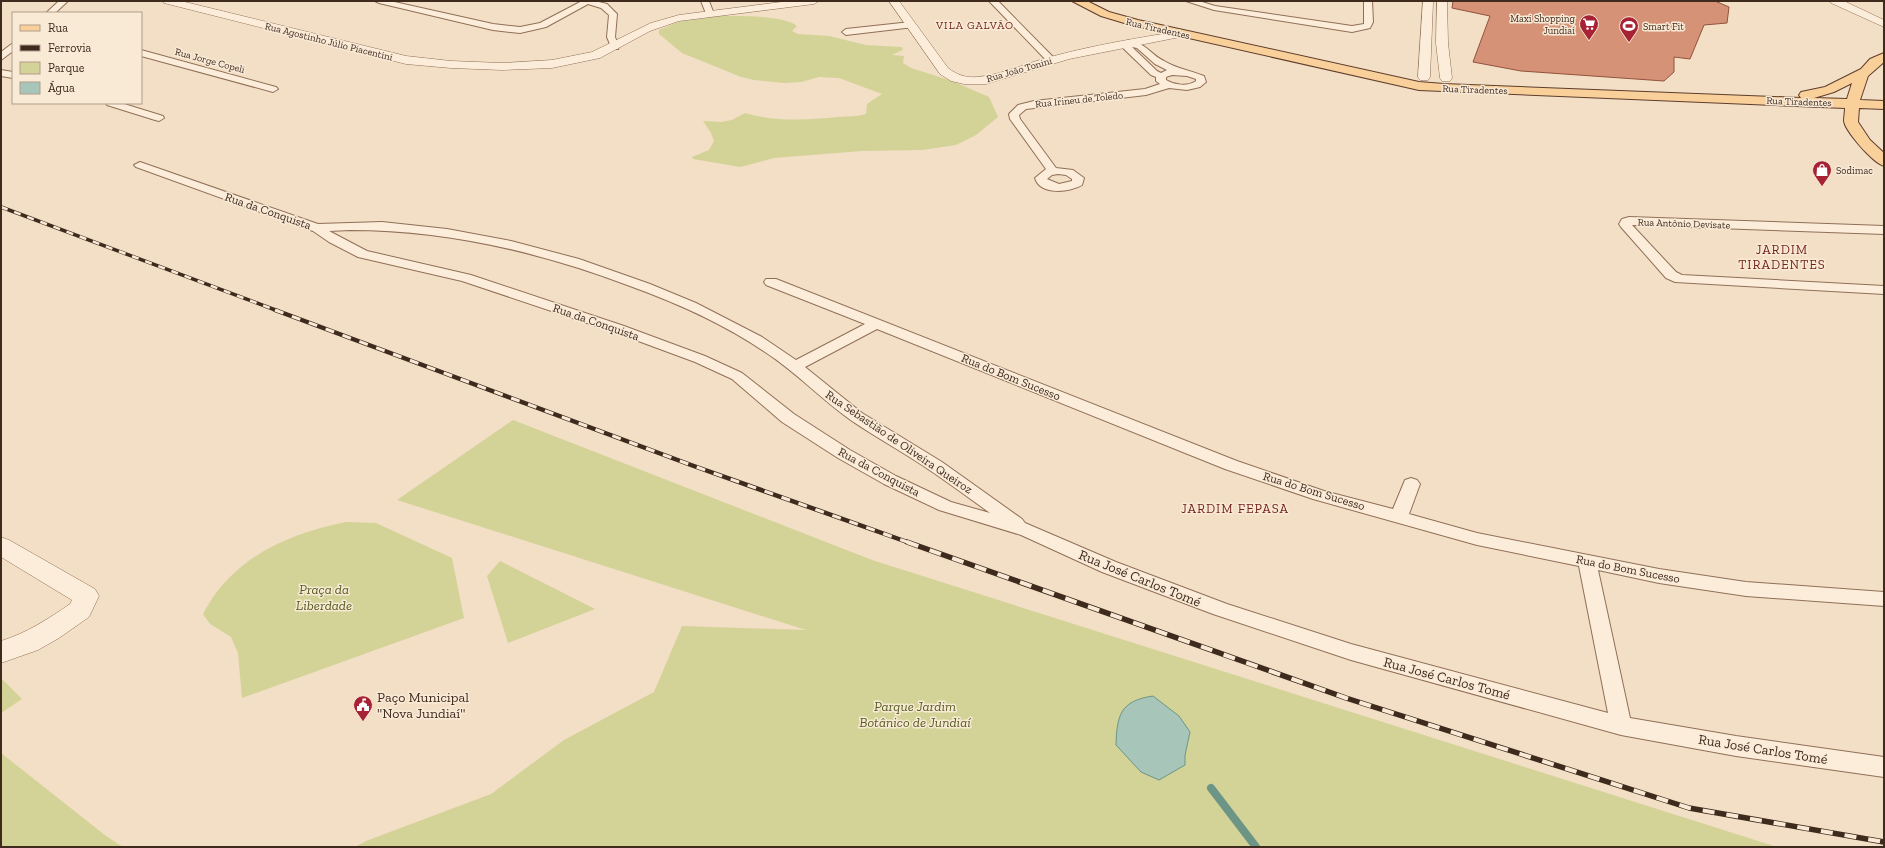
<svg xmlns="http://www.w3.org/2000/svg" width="1885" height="848" font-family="'Zilla Slab',serif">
  <rect width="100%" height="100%" fill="#f3dfc5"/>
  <!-- green -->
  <g fill="#d3d297">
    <path d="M719 16C737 16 784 15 797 26L792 31 798 34 829 36 866 45 902 47 903 50 892 55 904 56 903 63 911 68 952 81 989 97 998 117 976 135 956 145 922 150 862 151 774 158 740 167 693 159 692 157 709 150 714 141 711 133 703 121 721 122 732 120 745 113C775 122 808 120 838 117 848 116 856 117 866 114L867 104 882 94 839 78 819 77 801 82 784 83 754 80 741 77 682 53 659 34V30L678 22Z"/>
    <polygon points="513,420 872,560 1777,847 355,847 366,841 491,794 564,740 654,692 682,626 806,630 397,500"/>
    <path d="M346 522 376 523 452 558 464 618 242 698 238 653 231 637 210 624 203 614C208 605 213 596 220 588 252 549 298 532 346 522Z"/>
    <polygon points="500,561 595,609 508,643 487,576"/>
    <polygon points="1,678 22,699 1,713"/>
    <polygon points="1,753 106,836 123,847 1,847"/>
  </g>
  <!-- water -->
  <path fill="#a7c6b9" stroke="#6c9586" d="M1153 696 1179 716 1190 732 1185 755V765L1159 780 1141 772 1116 745C1117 715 1120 701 1153 696Z"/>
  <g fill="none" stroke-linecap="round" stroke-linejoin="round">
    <!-- stream -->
    <polyline stroke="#6c9586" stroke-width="8" points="1211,788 1256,847"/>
  </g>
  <!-- building -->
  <polygon fill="#d59277" stroke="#92523c" points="1453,1 1715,1 1729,7 1727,23 1704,25 1690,59 1674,57 1674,72 1664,81 1521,71 1473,62 1490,16 1452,8"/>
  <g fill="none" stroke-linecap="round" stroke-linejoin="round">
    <defs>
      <g id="minor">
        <polygon points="59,1 68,1 55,13 46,13"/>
        <polygon points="375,1 390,1 493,24 520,27 540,23 582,1 595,1 607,4 617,14 615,37 619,47 618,49 612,49 607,37 609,15 601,8 588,4 546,27 520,33 493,30 379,3"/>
        <polygon points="701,1 709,1 714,14 713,16 707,16"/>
        <polygon points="989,1 998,1 1054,58 1056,60 1054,62 1048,62"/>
        <polygon points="1186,1 1199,1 1215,6 1352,26 1364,24 1364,1 1372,1 1373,22 1370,28 1352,32 1214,10"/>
        <polygon points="911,22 914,23 914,27 846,35 842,32 846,29"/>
        <path d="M1130 40C1148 45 1150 54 1164 61 1178 69 1189 70 1204 76L1206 82 1200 87 1187 90 1169 88 1146 95 1026 109 1019 115 1020 119 1056 168 1073 170 1084 178 1082 185C1070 192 1040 196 1035 178L1046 169 1010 119 1009 114 1018 105 1034 101 1145 89 1160 84 1156 81V77L1151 75 1123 48 1127 41ZM1132 47 1137 48 1155 64 1167 70 1161 73 1157 71ZM1172 75 1187 76 1196 79V81C1187 87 1175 85 1166 80V77ZM1058 174 1066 175 1072 179V181L1059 184 1047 179 1052 175Z"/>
        <polygon points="13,43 13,51 1,60 1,52"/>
        <polygon points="141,50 276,87 278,89 273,92 141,56"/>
        <polygon points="1,70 13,72 13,78 1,76"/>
        <polygon points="106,103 121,103 163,116 164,118 159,121 155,120 107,105"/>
        <path d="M140 162 318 224 382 222 447 229 511 241 579 259 650 284 696 303 762 337 796 360 865 324 766 285 764 282 766 279H776L1237 461 1324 491 1393 509 1405 480 1411 478 1417 480 1420 484 1409 514 1477 533 1659 569 1746 582 1884 592V606L1746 596 1659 583 1598 570 1630 718 1736 736 1884 757V777L1736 756 1621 735 1351 660 1213 614 1102 572 1021 535 939 510 884 484 838 458 782 422 732 379 695 362 614 332 462 281 358 257 329 242 313 231 136 167 134 165ZM350 230C447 230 540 252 630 286 677 303 724 324 765 352 796 372 822 400 852 421 877 438 903 452 928 469 949 483 969 498 990 513L951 502 896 476 850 450 794 414 742 373 705 356 624 326 471 275 367 251 329 231ZM877 329 1225 469 1313 499 1477 545 1579 566 1608 713 1351 644 1227 604 1116 562 1025 523 1022 519 942 462 862 413 805 367Z"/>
        <polygon points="1629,217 1884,226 1884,234 1632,225 1676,272 1682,275 1884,286 1884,294 1675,282 1666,278 1621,227 1619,224 1622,219"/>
      </g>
      <g id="tertiary">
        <polygon points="163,1 181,1 406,56 451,61 502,63 552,60 592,52 651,23 679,15 789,1 819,1 814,4 679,21 650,31 600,58 552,68 502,70 451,68 406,64 164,3"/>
        <path d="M889 1H899L948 68C957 75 966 78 977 77 1003 75 1028 62 1054 56 1095 45 1138 38 1180 31L1186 34 1180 37 1069 59 986 84H964L951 81 940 74Z"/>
        <polygon points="1423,1 1433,2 1430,77 1428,80 1420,80 1418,77"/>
        <polygon points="1437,1 1447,1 1448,43 1452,78 1450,81 1442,81 1440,78 1436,43"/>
        <polygon points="1830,1 1844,1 1884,20 1884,27 1831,3"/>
        <path d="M1 537 9 540 95 589 99 596 89 617 59 638 38 650 1 663V641C27 633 48 619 70 604L72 600 1 557Z"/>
      </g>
      <path id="primary" d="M1072 1H1087L1109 12 1138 20 1419 82 1444 84 1801 98 1799 95 1801 92 1825 87 1861 69 1870 59 1884 53V62L1868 76 1860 100 1884 101V109L1859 108 1858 122 1870 140 1884 153V166C1873 163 1845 131 1844 121 1844 117 1845 112 1845 108L1419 90 1131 25 1101 16ZM1852 83 1847 99 1814 98 1834 92Z"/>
    </defs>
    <!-- minor casing -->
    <use href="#minor" stroke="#906f58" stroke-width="2"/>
    <!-- tertiary casing -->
    <use href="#tertiary" stroke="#906f58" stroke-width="1"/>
    <!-- primary casing -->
    <use href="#primary" stroke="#5e3d2d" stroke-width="2"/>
    <!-- minor -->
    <use href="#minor" fill="#fcedda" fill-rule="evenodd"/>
    <!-- tertiary -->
    <use href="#tertiary" fill="#fcedda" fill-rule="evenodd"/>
    <!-- primary -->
    <use href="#primary" fill="#f9cf9a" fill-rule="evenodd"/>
    <defs>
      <polyline id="rail-far2" points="1,207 278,311"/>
      <polyline id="rail-far1" points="275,310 691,465 910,543"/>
      <polyline id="rail" points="907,542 1346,698 1689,808 1884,842"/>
    </defs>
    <!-- rail-far2 casing -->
    <use href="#rail-far2" stroke="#3f2a1e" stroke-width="3.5"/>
    <!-- rail-far1 casing -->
    <use href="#rail-far1" stroke="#3f2a1e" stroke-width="4.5"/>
    <!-- rail casing -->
    <use href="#rail" stroke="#3f2a1e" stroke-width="5.5"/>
    <!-- rail-far2 -->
    <use href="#rail-far2" stroke="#f9ead6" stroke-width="2.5" stroke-dasharray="7" stroke-linecap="butt"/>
    <!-- rail-far1 -->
    <use href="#rail-far1" stroke="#f9ead6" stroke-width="3" stroke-dasharray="9" stroke-linecap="butt"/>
    <!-- rail -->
    <use href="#rail" stroke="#f9ead6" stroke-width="4" stroke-dasharray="12" stroke-linecap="butt"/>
  </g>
  <!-- icons -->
  <defs>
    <symbol id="supermarket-pin" viewBox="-11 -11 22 30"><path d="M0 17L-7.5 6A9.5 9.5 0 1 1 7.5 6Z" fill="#a62234" stroke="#f9ead6"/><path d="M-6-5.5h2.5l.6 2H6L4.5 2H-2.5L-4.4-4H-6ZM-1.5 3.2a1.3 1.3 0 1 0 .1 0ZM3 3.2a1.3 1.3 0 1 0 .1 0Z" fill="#fff"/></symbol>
    <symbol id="stadium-pin" viewBox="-11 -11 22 30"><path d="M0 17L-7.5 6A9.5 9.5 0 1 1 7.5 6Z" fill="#a62234" stroke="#f9ead6"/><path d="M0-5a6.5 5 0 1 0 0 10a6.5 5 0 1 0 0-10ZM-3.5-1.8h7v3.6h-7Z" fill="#fff"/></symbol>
    <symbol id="shop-pin" viewBox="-11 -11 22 30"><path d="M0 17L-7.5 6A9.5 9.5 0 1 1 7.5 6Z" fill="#a62234" stroke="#f9ead6"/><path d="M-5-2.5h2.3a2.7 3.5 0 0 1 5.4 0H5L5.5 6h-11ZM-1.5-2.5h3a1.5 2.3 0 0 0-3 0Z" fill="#fff"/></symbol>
    <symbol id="civic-pin" viewBox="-11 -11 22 30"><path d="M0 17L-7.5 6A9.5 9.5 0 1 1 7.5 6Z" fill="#a62234" stroke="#f9ead6"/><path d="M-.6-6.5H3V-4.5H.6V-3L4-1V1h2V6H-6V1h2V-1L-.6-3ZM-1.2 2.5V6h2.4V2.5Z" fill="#fff"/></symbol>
  </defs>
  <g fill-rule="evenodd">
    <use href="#supermarket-pin" x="1578" y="13" width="22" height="30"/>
    <use href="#stadium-pin" x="1618" y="15" width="22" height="30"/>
    <use href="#shop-pin" x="1811" y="159" width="22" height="30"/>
    <use href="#civic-pin" x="352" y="694" width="22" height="30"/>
  </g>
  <g text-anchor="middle" stroke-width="3" stroke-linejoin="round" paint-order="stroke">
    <!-- far-poi labels -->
    <g font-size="10" fill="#3f2a1e" stroke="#f9ead6" text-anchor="start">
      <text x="1575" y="22" text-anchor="end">Maxi Shopping<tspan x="1575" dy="12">Jundiaí</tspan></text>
      <text x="1643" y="30">Smart Fit</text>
      <text x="1836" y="174">Sodimac</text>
    </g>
    <!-- far-street labels -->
    <g font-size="10" fill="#3f2a1e" stroke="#f9ead6">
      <text transform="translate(1158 28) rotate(13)" y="4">Rua Tiradentes</text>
      <text transform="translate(329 41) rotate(14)" y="4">Rua Agostinho Júlio Piacentini</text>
      <text transform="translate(210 60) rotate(15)" y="4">Rua Jorge Copeli</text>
      <text transform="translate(1019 69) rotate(-16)" y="4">Rua João Tonini</text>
      <text transform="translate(1475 89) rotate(2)" y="4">Rua Tiradentes</text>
      <text transform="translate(1079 99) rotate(-6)" y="4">Rua Irineu de Toledo</text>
      <text transform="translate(1799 101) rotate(2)" y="4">Rua Tiradentes</text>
      <text transform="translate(1684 223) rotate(2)" y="4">Rua Antônio Devisate</text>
    </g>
    <!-- far-neighbourhood labels -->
    <g font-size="11" letter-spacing="1" fill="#701f19" stroke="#f9ead6">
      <text x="975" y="29">VILA GALVÃO</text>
    </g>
    <!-- street labels -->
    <g font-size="12" fill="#3f2a1e" stroke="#f9ead6">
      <text transform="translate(268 211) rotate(19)" y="4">Rua da Conquista</text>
      <text transform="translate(596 322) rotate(19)" y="4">Rua da Conquista</text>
      <text transform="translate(1011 377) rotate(22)" y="4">Rua do Bom Sucesso</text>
      <text transform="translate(899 442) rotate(34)" y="4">Rua Sebastião de Oliveira Queiroz</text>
      <text transform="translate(879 472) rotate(28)" y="4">Rua da Conquista</text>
      <text transform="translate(1314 491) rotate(17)" y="4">Rua do Bom Sucesso</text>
      <text transform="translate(1628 569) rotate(11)" y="4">Rua do Bom Sucesso</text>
    </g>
    <!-- neighbourhood labels -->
    <g font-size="13" letter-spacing="1" fill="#701f19" stroke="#f9ead6">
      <text x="1782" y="254">JARDIM<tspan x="1782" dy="15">TIRADENTES</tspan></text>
      <text x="1235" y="513">JARDIM FEPASA</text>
    </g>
    <!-- near-street labels -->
    <g font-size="14" fill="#3f2a1e" stroke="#f9ead6">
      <text transform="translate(1140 578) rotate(22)" y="5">Rua José Carlos Tomé</text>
      <text transform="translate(1447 678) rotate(15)" y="5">Rua José Carlos Tomé</text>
      <text transform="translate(1763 749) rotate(9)" y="5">Rua José Carlos Tomé</text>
    </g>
    <!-- near-park labels -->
    <g font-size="14" font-style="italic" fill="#565d22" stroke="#f9ead6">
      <text x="324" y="594">Praça da<tspan x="324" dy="16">Liberdade</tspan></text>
      <text x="915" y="711">Parque Jardim<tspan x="915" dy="16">Botânico de Jundiaí</tspan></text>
    </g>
    <!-- near-poi labels -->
    <g font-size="14" fill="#3f2a1e" stroke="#f9ead6" text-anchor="start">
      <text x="377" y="702">Paço Municipal<tspan x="377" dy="16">"Nova Jundiaí"</tspan></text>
    </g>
  </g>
  <!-- border -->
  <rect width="1885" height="848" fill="none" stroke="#3f2a1e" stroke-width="4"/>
  <!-- legend -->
  <rect x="12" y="12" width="130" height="92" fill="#f9ead6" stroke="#af9d8c"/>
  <rect x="20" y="25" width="20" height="6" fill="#f9cf9a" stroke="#af9d8c"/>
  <text x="48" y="32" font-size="12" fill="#3f2a1e">Rua</text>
  <rect x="20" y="45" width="20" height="6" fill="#3f2a1e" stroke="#af9d8c"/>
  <text x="48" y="52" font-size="12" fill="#3f2a1e">Ferrovia</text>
  <rect x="20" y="62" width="20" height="12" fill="#d3d297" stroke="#af9d8c"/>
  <text x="48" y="72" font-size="12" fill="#3f2a1e">Parque</text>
  <rect x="20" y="82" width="20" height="12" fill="#a7c6b9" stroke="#af9d8c"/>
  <text x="48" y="92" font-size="12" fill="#3f2a1e">Água</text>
</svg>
